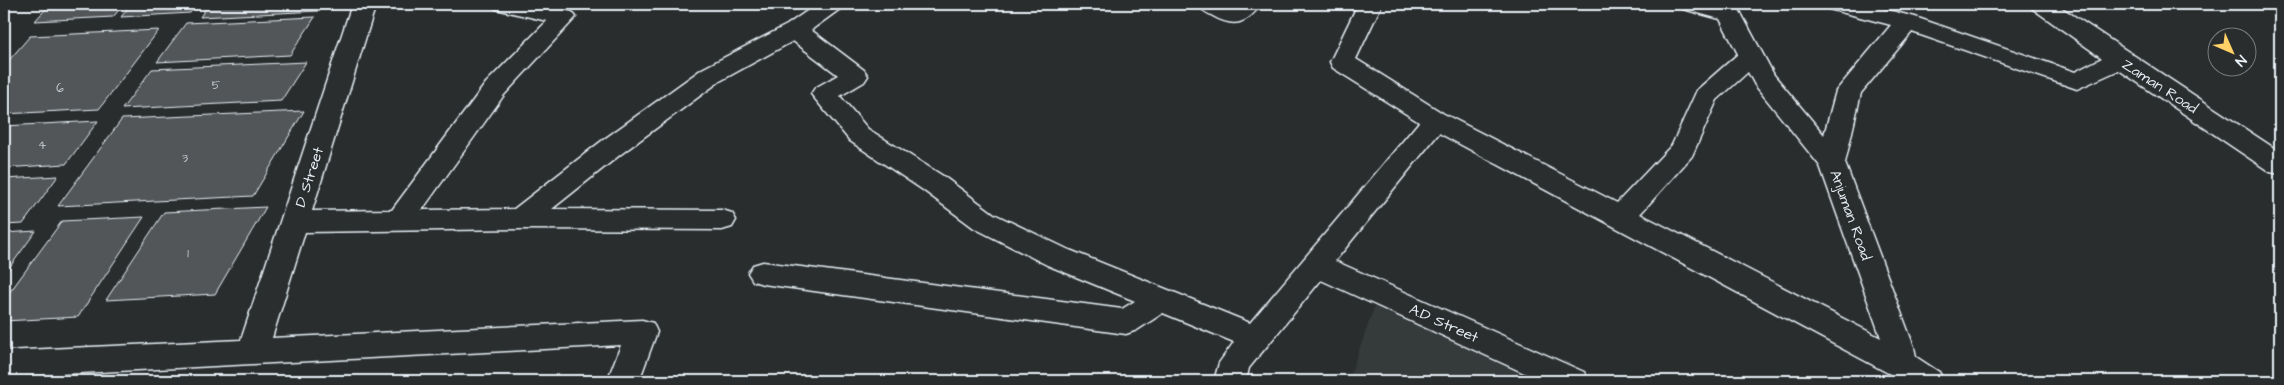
<svg xmlns="http://www.w3.org/2000/svg" width="2284" height="385" font-family="'Architects Daughter',sans-serif">
  <rect width="100%" height="100%" fill="#2a2d2e"/>
  <filter id="ink" filterUnits="userSpaceOnUse"><feTurbulence type="fractalNoise" baseFrequency=".02" numOctaves="2"/><feDisplacementMap in="SourceGraphic" scale="10" xChannelSelector="R" yChannelSelector="G"/><feConvolveMatrix kernelMatrix="1 2 1 2 8 2 1 2 1" color-interpolation-filters="sRGB"/></filter>
  <g filter="url(#ink)">
    <!-- built -->
    <polygon fill="#363a3b" points="1379,294 1573,381 1348,381"/>
    <!-- building -->
    <g fill="#535759" stroke="#e8f1f8">
      <polygon points="50,4 124,4 113,17 35,21"/>
      <polygon points="131,4 198,4 190,13 121,17"/>
      <polygon points="209,4 322,4 318,11 200,17"/>
      <polygon points="315,17 290,55 157,62 186,23"/>
      <polygon points="159,30 99,109 4,114 4,66 30,36"/>
      <polygon points="306,62 281,101 122,109 152,69"/>
      <polygon points="304,111 253,196 58,206 122,119"/>
      <polygon points="98,121 66,164 4,168 4,126"/>
      <polygon points="58,176 23,224 4,225 4,179"/>
      <polygon points="266,207 215,294 106,300 164,212"/>
      <polygon points="144,217 78,317 4,321 4,300 62,221"/>
      <polygon points="36,231 4,275 4,233"/>
      <polygon points="585,376 584,381 499,381"/>
    </g>
    <g fill="none" stroke-linecap="round" stroke-linejoin="round">
      <defs>
        <g id="minor">
          <path d="M352 4H376L312 211 392 210 486 83 547 21 496 9 492 4H537L572 12 576 17 504 95 422 210 514 209 603 140 702 69 787 25 817 4H844L840 9 811 30 864 70 868 76 864 82 840 96 868 129 943 176 994 214 1067 249 1250 323 1419 122 1333 68 1330 62 1358 4H1382L1356 59 1444 114 1617 203 1672 145 1697 90 1738 54 1720 19 1683 9 1679 4H1736L1774 75 1824 135 1836 91 1891 25 1829 9 1825 4H1864L1915 17 2075 72 2102 58 2033 9 2029 4H2056L2280 152V174L2270 172 2119 70 2077 89 1912 32 1861 93 1845 163 1914 347 1916 357 1939 372 1944 381H1903L1439 133 1335 261 1584 372 1589 381H1542L1321 280 1249 368 1246 381H1214L1219 363 1234 342 1163 313 1137 330 1126 334 763 284 753 281 748 273 753 265 763 262 1122 309 1135 301 1047 265 974 228 923 190 850 141 811 94 815 88 838 75 793 41 720 81 621 154 552 209 722 210 732 213 736 220 732 227 722 230 520 229 305 232 272 338 642 320 653 323 657 332 639 381H607L621 345 4 377V351L241 340ZM1748 72 1755 85 1820 166 1881 338 1640 214 1692 156 1717 100Z"/>
          <path d="M1197 4H1226L1231 6 1234 4H1261C1247 24 1234 28 1213 16 1207 13 1201 10 1197 4Z"/>
        </g>
      </defs>
      <!-- minor casing -->
      <use href="#minor" stroke="#e8f1f8" stroke-width="3"/>
      <!-- minor -->
      <use href="#minor" fill="#2a2d2e" fill-rule="evenodd"/>
    </g>
  </g>
  <g text-anchor="middle" stroke-width="4" stroke-linejoin="round" paint-order="stroke">
    <!-- number labels -->
    <g font-size="12" fill="#c3cad0">
      <text x="216" y="89">5</text>
      <text x="60" y="92">6</text>
      <text x="42" y="149">4</text>
      <text x="185" y="162">3</text>
      <text x="188" y="257">1</text>
    </g>
    <!-- street labels -->
    <g font-size="15" fill="#e8f1f8" stroke="#2a2d2e">
      <text transform="translate(2160 86) rotate(33)" y="5">Zaman Road</text>
      <text transform="translate(309 177) rotate(-72)" y="5">D Street</text>
      <text transform="translate(1851 215) rotate(70)" y="5">Anjuman Road</text>
      <text transform="translate(1444 323) rotate(24)" y="5">A.D Street</text>
    </g>
  </g>
  <!-- margin -->
  <rect width="2284" height="385" fill="none" stroke="#2a2d2e" stroke-width="20"/>
  <rect x="10" y="10" width="2264" height="365" fill="none" stroke="#e8f1f8" stroke-width="2" filter="url(#ink)"/>
  <!-- north arrow -->
  <g transform="translate(2232 52) rotate(135)"><circle r="24" fill="#2a2d2e" stroke="#767b7f"/>
  <path d="M0-4L9 19L0 12L-9 19Z" fill="#ffd166"/>
  <text y="-8" font-size="14" font-weight="bold" text-anchor="middle" fill="#e8f1f8">N</text>
  </g>
</svg>
